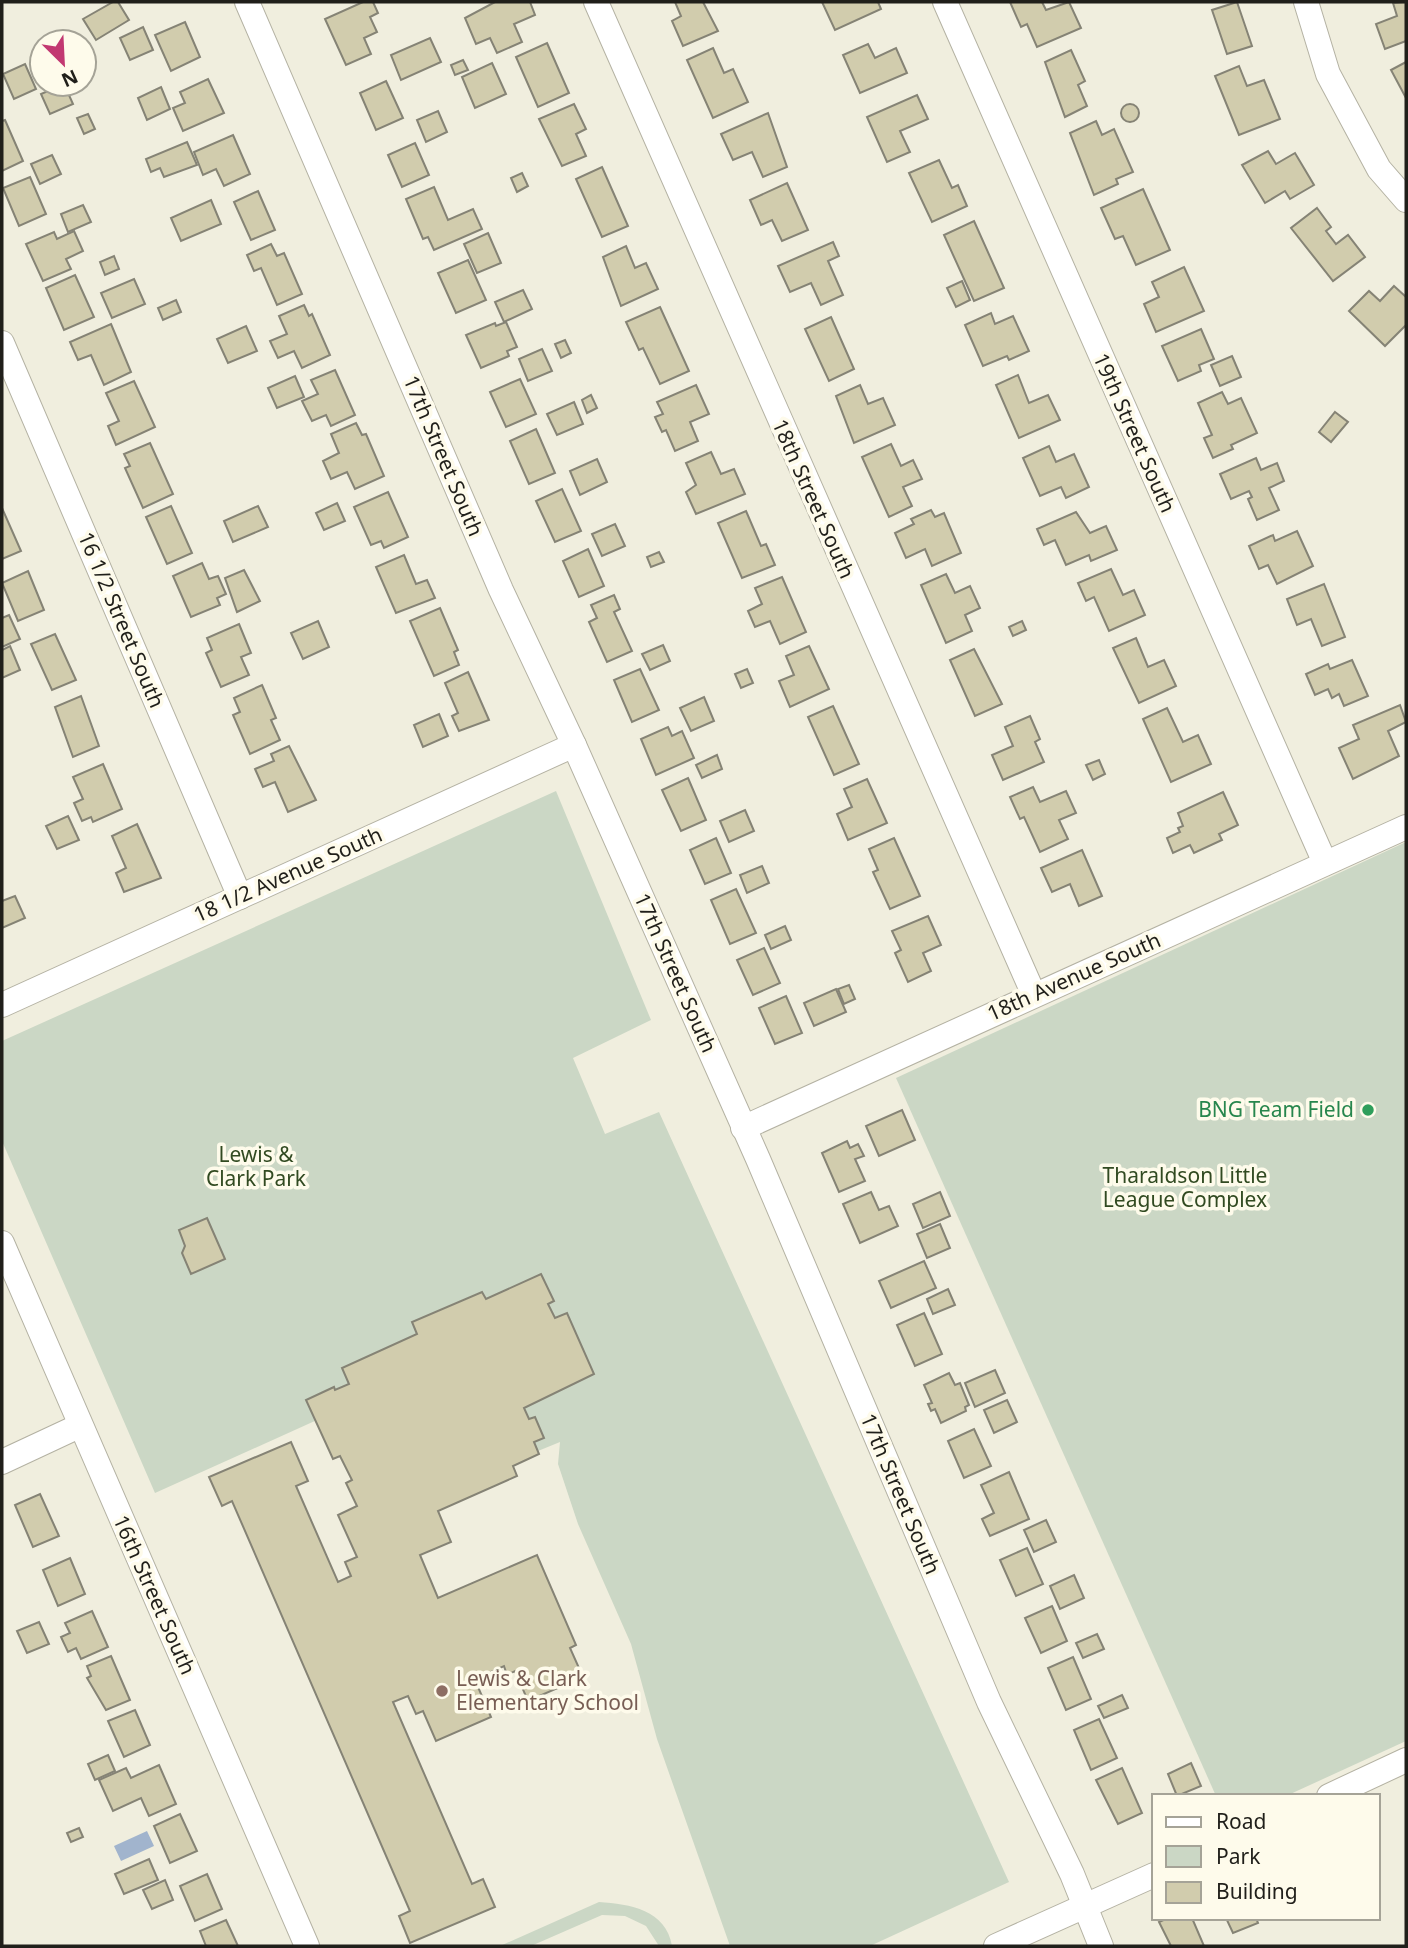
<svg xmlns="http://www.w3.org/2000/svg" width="1408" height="1948" font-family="'Noto Sans',sans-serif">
  <rect width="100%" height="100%" fill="#f0eede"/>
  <!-- green -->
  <g fill="#cbd7c5">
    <polygon points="556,791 651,1020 573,1058 605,1134 659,1112 1009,1882 870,1946 730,1946 657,1739 631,1644 578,1524 558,1464 560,1442 538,1451 534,1442 544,1437 535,1417 529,1419 524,1408 594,1374 567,1313 555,1318 548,1304 553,1301 541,1274 486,1299 481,1292 412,1322 417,1334 342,1368 349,1384 335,1390 333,1387 306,1400 317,1420 155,1493 2,1141 2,1041"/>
    <polygon points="1406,842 1406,1741 1286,1796 1216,1796 896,1078"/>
    <path d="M599 1902C630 1904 666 1910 672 1946H659L646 1926 625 1916 602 1915 531 1946H500Z"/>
  </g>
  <!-- water -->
  <polygon fill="#a1b4cd" points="147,1831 154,1846 121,1861 114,1846"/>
  <!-- building -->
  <g fill="#d1ccad" stroke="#858375" stroke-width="2">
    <polygon points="113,2 118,2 129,20 96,40 83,19"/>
    <polygon points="363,2 373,2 378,13 370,17 377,32 364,38 371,54 346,65 325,19"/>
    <polygon points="495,2 530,2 535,15 514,24 522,42 497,53 490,38 476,44 465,18"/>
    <polygon points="675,2 703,2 718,31 683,46 672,21 681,16"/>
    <polygon points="822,2 878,2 881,9 835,30"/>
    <polygon points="1010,2 1042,2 1046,10 1069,2 1081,28 1037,47 1027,24 1021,27"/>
    <polygon points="1237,2 1252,46 1227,54 1212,10"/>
    <polygon points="1406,2 1406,41 1385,49 1376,24 1397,16 1393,3"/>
    <polygon points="185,22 200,57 171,71 155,35"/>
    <polygon points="143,27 153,50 130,60 120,38"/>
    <polygon points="430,38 441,62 401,80 391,55"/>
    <polygon points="547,43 569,93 538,107 516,57"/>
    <polygon points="868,44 875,58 896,48 907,73 860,93 843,55"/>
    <polygon points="713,48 724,73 733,69 748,102 713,118 687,60"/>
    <polygon points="1071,50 1085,81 1078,85 1087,106 1065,117 1045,62"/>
    <polygon points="463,60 468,70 455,75 451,65"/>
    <polygon points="1406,62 1406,98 1391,70"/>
    <polygon points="492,63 506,94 475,108 462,77"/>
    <polygon points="25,64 36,89 14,99 3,74"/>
    <polygon points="1239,66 1247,86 1264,80 1280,119 1239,135 1215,76"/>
    <polygon points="208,79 224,113 183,131 173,108 185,103 180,92"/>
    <polygon points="386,81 403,118 376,130 360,93"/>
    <polygon points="64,84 73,104 50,114 41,94"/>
    <polygon points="161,87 170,109 147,120 138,98"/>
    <polygon points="917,95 928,119 900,131 910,152 887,162 867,117"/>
    <circle cx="1130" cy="113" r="9"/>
    <polygon points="574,104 586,129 576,134 586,156 562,166 539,119"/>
    <polygon points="438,111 447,132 426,142 417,120"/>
    <polygon points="768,113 787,167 763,177 752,152 733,160 721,134"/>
    <polygon points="88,114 95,129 84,134 77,118"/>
    <polygon points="5,120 23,161 2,171 2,121"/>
    <polygon points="1096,121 1102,135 1114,129 1133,172 1116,179 1118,184 1094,195 1070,133"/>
    <polygon points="233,135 250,174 224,186 216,169 203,175 194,152"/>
    <polygon points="187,142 197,165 164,177 160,168 151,172 146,159"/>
    <polygon points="415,143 429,175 402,187 388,155"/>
    <polygon points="1268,151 1276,164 1295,153 1314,185 1290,199 1285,191 1265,203 1242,165"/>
    <polygon points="52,155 61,174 40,184 31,164"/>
    <polygon points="939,160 952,188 958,185 967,206 932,222 909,173"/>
    <polygon points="602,167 628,226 602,237 576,179"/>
    <polygon points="522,173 528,186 517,192 511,178"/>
    <polygon points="30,177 46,214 19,226 3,188"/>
    <polygon points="787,183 808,230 782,241 772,220 761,225 750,200"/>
    <polygon points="434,187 448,220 473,209 482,229 434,250 428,237 423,239 406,199"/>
    <polygon points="1143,189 1170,250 1136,265 1123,236 1115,239 1101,208"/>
    <polygon points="258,191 275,230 251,240 234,202"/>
    <polygon points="211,200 221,224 181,241 171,218"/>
    <polygon points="83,205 91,222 68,232 61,214"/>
    <polygon points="1317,208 1331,227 1326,231 1336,244 1348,235 1365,257 1333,281 1291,228"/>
    <polygon points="974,221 1004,288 974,301 944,235"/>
    <polygon points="74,231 83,251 66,259 71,269 43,281 26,244 54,232 57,239"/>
    <polygon points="488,233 501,263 477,273 464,244"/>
    <polygon points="833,242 839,256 828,261 843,295 821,305 811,283 790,292 778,266"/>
    <polygon points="271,244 277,256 284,253 302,294 277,305 261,268 254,271 247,255"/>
    <polygon points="626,246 635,268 646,263 658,289 621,306 603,257"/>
    <polygon points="114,256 119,269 105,275 100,262"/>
    <polygon points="468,260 486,300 456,313 438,273"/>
    <polygon points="1184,267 1204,311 1156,332 1144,304 1159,297 1152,282"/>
    <polygon points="75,275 94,317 64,330 46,288"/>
    <polygon points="134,279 145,304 112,318 101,293"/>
    <polygon points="962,281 970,300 956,307 947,288"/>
    <polygon points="1394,286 1406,297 1406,325 1385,346 1349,311 1369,291 1380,301"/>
    <polygon points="523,290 532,309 504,322 495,302"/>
    <polygon points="176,300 181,312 163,320 158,308"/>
    <polygon points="304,305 309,316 312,314 330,355 302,368 294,351 278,358 270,341 287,334 279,316"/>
    <polygon points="660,307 689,371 660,384 643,348 639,350 626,322"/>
    <polygon points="991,313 995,324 1013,316 1029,351 1009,360 1007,356 983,366 965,325"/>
    <polygon points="831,317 854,369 829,381 805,329"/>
    <polygon points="506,322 517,347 507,351 509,356 481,368 466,335 495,323 496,326"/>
    <polygon points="111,324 131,372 104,385 91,355 78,360 70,342"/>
    <polygon points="246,326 257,351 228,363 217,339"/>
    <polygon points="1201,329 1214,359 1199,365 1201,371 1178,381 1162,346"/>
    <polygon points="565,340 571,353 561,358 555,344"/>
    <polygon points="542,349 552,371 528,381 519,359"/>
    <polygon points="1232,356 1241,377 1220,386 1211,365"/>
    <polygon points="335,370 355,415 331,426 326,415 312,421 302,401 318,394 311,380"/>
    <polygon points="1018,375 1029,403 1048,395 1060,420 1019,438 996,385"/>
    <polygon points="295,376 304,397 277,408 268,388"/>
    <polygon points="520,379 536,414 506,427 490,392"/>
    <polygon points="134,381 155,427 116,445 108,426 119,421 106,393"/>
    <polygon points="696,385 709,414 690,422 698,441 675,451 666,430 662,432 655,417 663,414 657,402"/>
    <polygon points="860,385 868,404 883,398 895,425 854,443 836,396"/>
    <polygon points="1222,392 1228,404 1241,398 1257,433 1231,445 1233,449 1213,458 1204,438 1212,435 1198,403"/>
    <polygon points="591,395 597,408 587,413 582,400"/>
    <polygon points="574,402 583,424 557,435 547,414"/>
    <polygon points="1335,412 1348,422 1331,442 1319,432"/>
    <polygon points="356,423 362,435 366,434 384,476 355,489 347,472 331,479 323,461 339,453 331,434"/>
    <polygon points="536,429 555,473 529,484 510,441"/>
    <polygon points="150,443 173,494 143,508 125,468 130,466 124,454"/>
    <polygon points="891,444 901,466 913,460 922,479 903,487 912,506 889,517 862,457"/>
    <polygon points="1049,446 1056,462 1074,454 1089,487 1066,498 1061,487 1040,496 1023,458"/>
    <polygon points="711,452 721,474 734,469 745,494 696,514 686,492 696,485 686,463"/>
    <polygon points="1256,458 1261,470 1277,463 1284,481 1269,488 1279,510 1257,520 1248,499 1252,497 1249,491 1231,499 1220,474"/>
    <polygon points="597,459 607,482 580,495 570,471"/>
    <polygon points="562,489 581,531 555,542 536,501"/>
    <polygon points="388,492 408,537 384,548 381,541 371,545 354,507"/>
    <polygon points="337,503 345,521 324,530 316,513"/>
    <polygon points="171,506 192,553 167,564 146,517"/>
    <polygon points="258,506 268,527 233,542 224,521"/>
    <polygon points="2,508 21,551 2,559"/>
    <polygon points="931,510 935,517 944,513 961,553 932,566 925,549 906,558 895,533 914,524 911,519"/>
    <polygon points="746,511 761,546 766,544 775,565 742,578 718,523"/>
    <polygon points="1076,512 1090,533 1106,526 1117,550 1091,561 1089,555 1066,565 1055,540 1044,545 1037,529"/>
    <polygon points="615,524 625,546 602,556 592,534"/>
    <polygon points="1297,531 1313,566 1277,584 1268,565 1259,569 1249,546 1273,535 1275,541"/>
    <polygon points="588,549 604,586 579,597 563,561"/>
    <polygon points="659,552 664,562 651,567 647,557"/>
    <polygon points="404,555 416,584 427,580 435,598 396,613 376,567"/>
    <polygon points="202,563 209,579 218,576 226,594 217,598 220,605 191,617 173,576"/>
    <polygon points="1111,569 1123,595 1134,590 1145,615 1109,631 1094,597 1086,601 1078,583"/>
    <polygon points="244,570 260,601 237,612 225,578"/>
    <polygon points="28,571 44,610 18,621 2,583"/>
    <polygon points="946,574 955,593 970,586 980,608 965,615 972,631 946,643 921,585"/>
    <polygon points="782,577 806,632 780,644 770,621 755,627 748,611 762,604 755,588"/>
    <polygon points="1324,584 1345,637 1322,646 1311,619 1297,625 1287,599"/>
    <polygon points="614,595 620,609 614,612 632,651 607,662 589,622 597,618 591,605"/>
    <polygon points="440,608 458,650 454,652 459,665 434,676 410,621"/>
    <polygon points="9,615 20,639 2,647 2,618"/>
    <polygon points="318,621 329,647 303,659 291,633"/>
    <polygon points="1022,621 1026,630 1013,636 1009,627"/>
    <polygon points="239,624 251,653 241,657 249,675 221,687 206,653 212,650 207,638"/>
    <polygon points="55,634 76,680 52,690 31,644"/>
    <polygon points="1136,638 1148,667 1164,660 1176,686 1139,703 1113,648"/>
    <polygon points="663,645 670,661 650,670 642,654"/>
    <polygon points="10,646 20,670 2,678 2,650"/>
    <polygon points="809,646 829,689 790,707 779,681 794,675 786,656"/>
    <polygon points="974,649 1002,704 975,716 950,660"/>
    <polygon points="1352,660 1368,696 1344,706 1339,694 1332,698 1328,689 1315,695 1306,674 1328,664 1330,669"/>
    <polygon points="640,669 659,710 632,722 614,680"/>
    <polygon points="747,669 753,683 741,688 735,674"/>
    <polygon points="468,672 489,720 459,731 452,716 458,713 445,683"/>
    <polygon points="262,685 276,718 271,720 280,740 250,754 233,715 240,712 234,698"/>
    <polygon points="81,696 99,746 73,757 55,707"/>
    <polygon points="704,697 714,721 691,731 680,708"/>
    <polygon points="1400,705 1406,722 1388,731 1399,756 1353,779 1339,748 1359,739 1353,725"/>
    <polygon points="833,706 859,764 834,775 808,717"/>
    <polygon points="1167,708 1183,742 1198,735 1211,764 1171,782 1143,719"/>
    <polygon points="439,714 448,736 423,747 414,725"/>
    <polygon points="1030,716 1040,739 1035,742 1044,762 1003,780 992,755 1013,746 1005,727"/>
    <polygon points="668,727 672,736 682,731 694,758 656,775 641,739"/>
    <polygon points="289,746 316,800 288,812 275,782 263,787 255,769 274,761 271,754"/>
    <polygon points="717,755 722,769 702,778 696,765"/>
    <polygon points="1099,760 1105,774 1093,780 1086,765"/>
    <polygon points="103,764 122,809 93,822 91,817 82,821 74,803 83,799 73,777"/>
    <polygon points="688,778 706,820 681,831 662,790"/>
    <polygon points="867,779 887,823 848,840 837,814 852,807 844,789"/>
    <polygon points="1033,787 1040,802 1066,791 1076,813 1059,820 1068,839 1040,852 1024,817 1020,819 1010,797"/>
    <polygon points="1223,792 1238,825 1219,834 1222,840 1194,853 1190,845 1173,853 1167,838 1180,832 1178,828 1183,826 1178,813"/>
    <polygon points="745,810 754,831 729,842 720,821"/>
    <polygon points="68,816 79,840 57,849 46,826"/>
    <polygon points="137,824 161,878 124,892 116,873 126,868 112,836"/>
    <polygon points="716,838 731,873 705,884 690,850"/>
    <polygon points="894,838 920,896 890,909 873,872 878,870 869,849"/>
    <polygon points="1082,850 1102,896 1079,906 1070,884 1052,892 1041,868"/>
    <polygon points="762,866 769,883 747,893 740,875"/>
    <polygon points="736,889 756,933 730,944 711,900"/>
    <polygon points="15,896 25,918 2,928 2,901"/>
    <polygon points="928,916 941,945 923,953 931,971 908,982 895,953 901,950 892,931"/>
    <polygon points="785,926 791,940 771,949 765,935"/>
    <polygon points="764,948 780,983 753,995 737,960"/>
    <polygon points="849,985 855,999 844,1004 838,989"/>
    <polygon points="836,989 846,1012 814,1026 804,1003"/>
    <polygon points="786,996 802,1033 775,1044 759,1008"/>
    <polygon points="902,1110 915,1140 879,1156 866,1126"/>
    <polygon points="847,1141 850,1148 858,1144 864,1156 855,1159 865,1181 839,1192 822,1153"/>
    <polygon points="871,1192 879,1210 889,1206 898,1226 860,1243 843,1204"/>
    <polygon points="940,1192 950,1216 923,1228 913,1204"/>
    <polygon points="207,1218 225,1259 191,1274 182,1253 185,1246 179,1230"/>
    <polygon points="940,1224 950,1248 927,1258 917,1234"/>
    <polygon points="924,1261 936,1288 891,1308 879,1281"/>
    <polygon points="541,1274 554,1301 548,1304 555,1318 567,1313 594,1374 524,1408 529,1419 535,1417 544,1438 534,1442 539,1454 513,1466 517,1476 438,1511 451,1542 420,1555 438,1598 537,1555 576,1645 570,1648 583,1677 528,1701 515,1671 507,1675 504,1666 482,1676 486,1684 478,1687 491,1717 436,1741 423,1711 416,1714 408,1696 393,1702 472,1884 483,1879 495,1907 410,1943 399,1916 410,1911 232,1501 222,1506 209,1477 291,1442 308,1481 296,1486 338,1582 351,1576 345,1562 357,1557 338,1515 357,1506 346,1483 352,1480 340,1456 333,1459 306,1400 334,1387 335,1390 349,1384 342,1368 417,1334 412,1322 482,1292 486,1299"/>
    <polygon points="948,1289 955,1305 933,1314 927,1299"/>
    <polygon points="924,1313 942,1354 915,1366 897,1325"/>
    <polygon points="995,1370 1005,1393 975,1407 965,1383"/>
    <polygon points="949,1373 955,1385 960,1383 969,1405 965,1407 966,1411 941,1423 935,1409 931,1411 928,1404 932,1403 924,1385"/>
    <polygon points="1007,1400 1017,1422 994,1433 984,1410"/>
    <polygon points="974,1429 991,1466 964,1478 948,1441"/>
    <polygon points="1009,1472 1029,1519 990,1536 982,1519 994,1513 981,1485"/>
    <polygon points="40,1494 59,1536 33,1547 15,1505"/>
    <polygon points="1046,1520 1056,1542 1034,1552 1024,1530"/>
    <polygon points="1027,1548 1043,1584 1016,1596 1000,1560"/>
    <polygon points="70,1558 85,1594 58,1606 43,1570"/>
    <polygon points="1074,1575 1084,1598 1060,1609 1050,1586"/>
    <polygon points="1052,1606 1067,1641 1041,1653 1025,1618"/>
    <polygon points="92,1611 108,1647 81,1659 76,1648 68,1652 61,1637 70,1633 65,1623"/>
    <polygon points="39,1622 49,1644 27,1653 17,1631"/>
    <polygon points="1097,1634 1104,1649 1083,1658 1076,1643"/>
    <polygon points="111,1656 130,1700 106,1710 87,1678 91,1676 87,1666"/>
    <polygon points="1073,1657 1091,1699 1066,1710 1048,1668"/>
    <polygon points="1122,1695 1128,1708 1104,1718 1098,1706"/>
    <polygon points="135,1710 150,1745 124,1757 108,1721"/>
    <polygon points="1099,1719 1117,1758 1091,1770 1074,1730"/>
    <polygon points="108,1755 115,1771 95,1780 88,1764"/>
    <polygon points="1191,1763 1201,1786 1177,1796 1168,1774"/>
    <polygon points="159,1765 176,1804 149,1816 141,1798 113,1811 99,1780 126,1768 131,1778"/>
    <polygon points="1122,1768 1142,1813 1118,1824 1096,1780"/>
    <polygon points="180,1814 197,1851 170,1863 154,1826"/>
    <polygon points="79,1828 83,1837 71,1842 67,1833"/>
    <polygon points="149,1859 158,1880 124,1894 115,1874"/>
    <polygon points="207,1874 222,1909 195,1921 180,1886"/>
    <polygon points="165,1880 173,1900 152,1909 143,1890"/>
    <polygon points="1168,1918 1192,1918 1204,1946 1171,1946 1159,1922"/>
    <polygon points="1226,1918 1256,1918 1258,1923 1233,1933"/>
    <polygon points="226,1920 238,1946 206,1946 200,1931"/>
  </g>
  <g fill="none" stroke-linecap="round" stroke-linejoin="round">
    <defs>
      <g id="minor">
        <polyline points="247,2 501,590 574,745 758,1159 989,1702 1072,1874 1101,1946"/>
        <polyline points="596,2 1034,995"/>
        <polyline points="945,2 1325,863"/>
        <polyline points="1306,2 1328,74 1379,169 1406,200"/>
        <polyline points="2,343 240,897"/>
        <polyline points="2,1005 574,745"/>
        <polyline points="743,1128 1406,827"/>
        <polyline points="2,1243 307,1946"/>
        <polyline points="2,1462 79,1426"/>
        <polyline points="1329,1796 1406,1760"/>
        <polyline points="996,1946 1154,1875"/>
      </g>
    </defs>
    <!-- minor casing -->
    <use href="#minor" stroke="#b4b2a3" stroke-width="26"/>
    <!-- minor -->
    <use href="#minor" stroke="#fff" stroke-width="24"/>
  </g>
  <!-- markers -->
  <circle fill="#2e9e5b" stroke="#fefbeb" stroke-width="2.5" cx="1368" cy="1110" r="7"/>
  <circle fill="#8d6e63" stroke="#fefbeb" stroke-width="2.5" cx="442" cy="1691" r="7"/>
  <g text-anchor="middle" stroke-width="7" stroke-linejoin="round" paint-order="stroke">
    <!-- street labels -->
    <g font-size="21" fill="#201f1a" stroke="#fefbeb">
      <text transform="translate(1134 433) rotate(66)" y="7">19th Street South</text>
      <text transform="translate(443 456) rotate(67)" y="7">17th Street South</text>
      <text transform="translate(813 499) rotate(66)" y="7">18th Street South</text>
      <text transform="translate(121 620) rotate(67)" y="7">16 1/2 Street South</text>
      <text transform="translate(288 875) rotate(-24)" y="7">18 1/2 Avenue South</text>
      <text transform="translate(675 973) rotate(66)" y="7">17th Street South</text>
      <text transform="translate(1074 977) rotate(-24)" y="7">18th Avenue South</text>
      <text transform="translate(900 1494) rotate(67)" y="7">17th Street South</text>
      <text transform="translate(154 1595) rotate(66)" y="7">16th Street South</text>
    </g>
    <!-- leisure labels -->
    <g font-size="21" fill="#27864d" stroke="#fefbeb" text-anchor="end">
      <text x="1354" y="1117">BNG Team Field</text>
    </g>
    <!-- park labels -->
    <g font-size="21" fill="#314a21" stroke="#fefbeb">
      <text x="256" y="1162">Lewis &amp;<tspan x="256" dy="24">Clark Park</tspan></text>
      <text x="1185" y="1183">Tharaldson Little<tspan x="1185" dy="24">League Complex</tspan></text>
    </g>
    <!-- education labels -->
    <g font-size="21" fill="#785e54" stroke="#fefbeb" text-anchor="start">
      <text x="456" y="1686">Lewis &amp; Clark<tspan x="456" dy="24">Elementary School</tspan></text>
    </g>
  </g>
  <!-- border -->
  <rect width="1408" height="1948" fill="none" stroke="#201f1a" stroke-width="7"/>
  <!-- legend -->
  <rect x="1152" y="1794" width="228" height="126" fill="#fefbeb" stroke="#a5a397" stroke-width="2"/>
  <rect x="1166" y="1817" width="35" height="10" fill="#ffffff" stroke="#a5a397" stroke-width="2"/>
  <text x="1216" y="1829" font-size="21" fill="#201f1a">Road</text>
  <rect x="1166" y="1846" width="35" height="21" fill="#cbd7c5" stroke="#a5a397" stroke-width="2"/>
  <text x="1216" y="1864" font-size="21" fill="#201f1a">Park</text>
  <rect x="1166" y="1882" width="35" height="21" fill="#d1ccad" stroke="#a5a397" stroke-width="2"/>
  <text x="1216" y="1899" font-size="21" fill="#201f1a">Building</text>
  <!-- north arrow -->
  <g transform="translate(63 63) rotate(156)"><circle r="33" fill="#fefbeb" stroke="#a5a397" stroke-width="2"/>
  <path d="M0-5L12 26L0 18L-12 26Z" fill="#c23871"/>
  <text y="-10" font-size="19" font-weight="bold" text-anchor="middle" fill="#201f1a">N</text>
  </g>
</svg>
